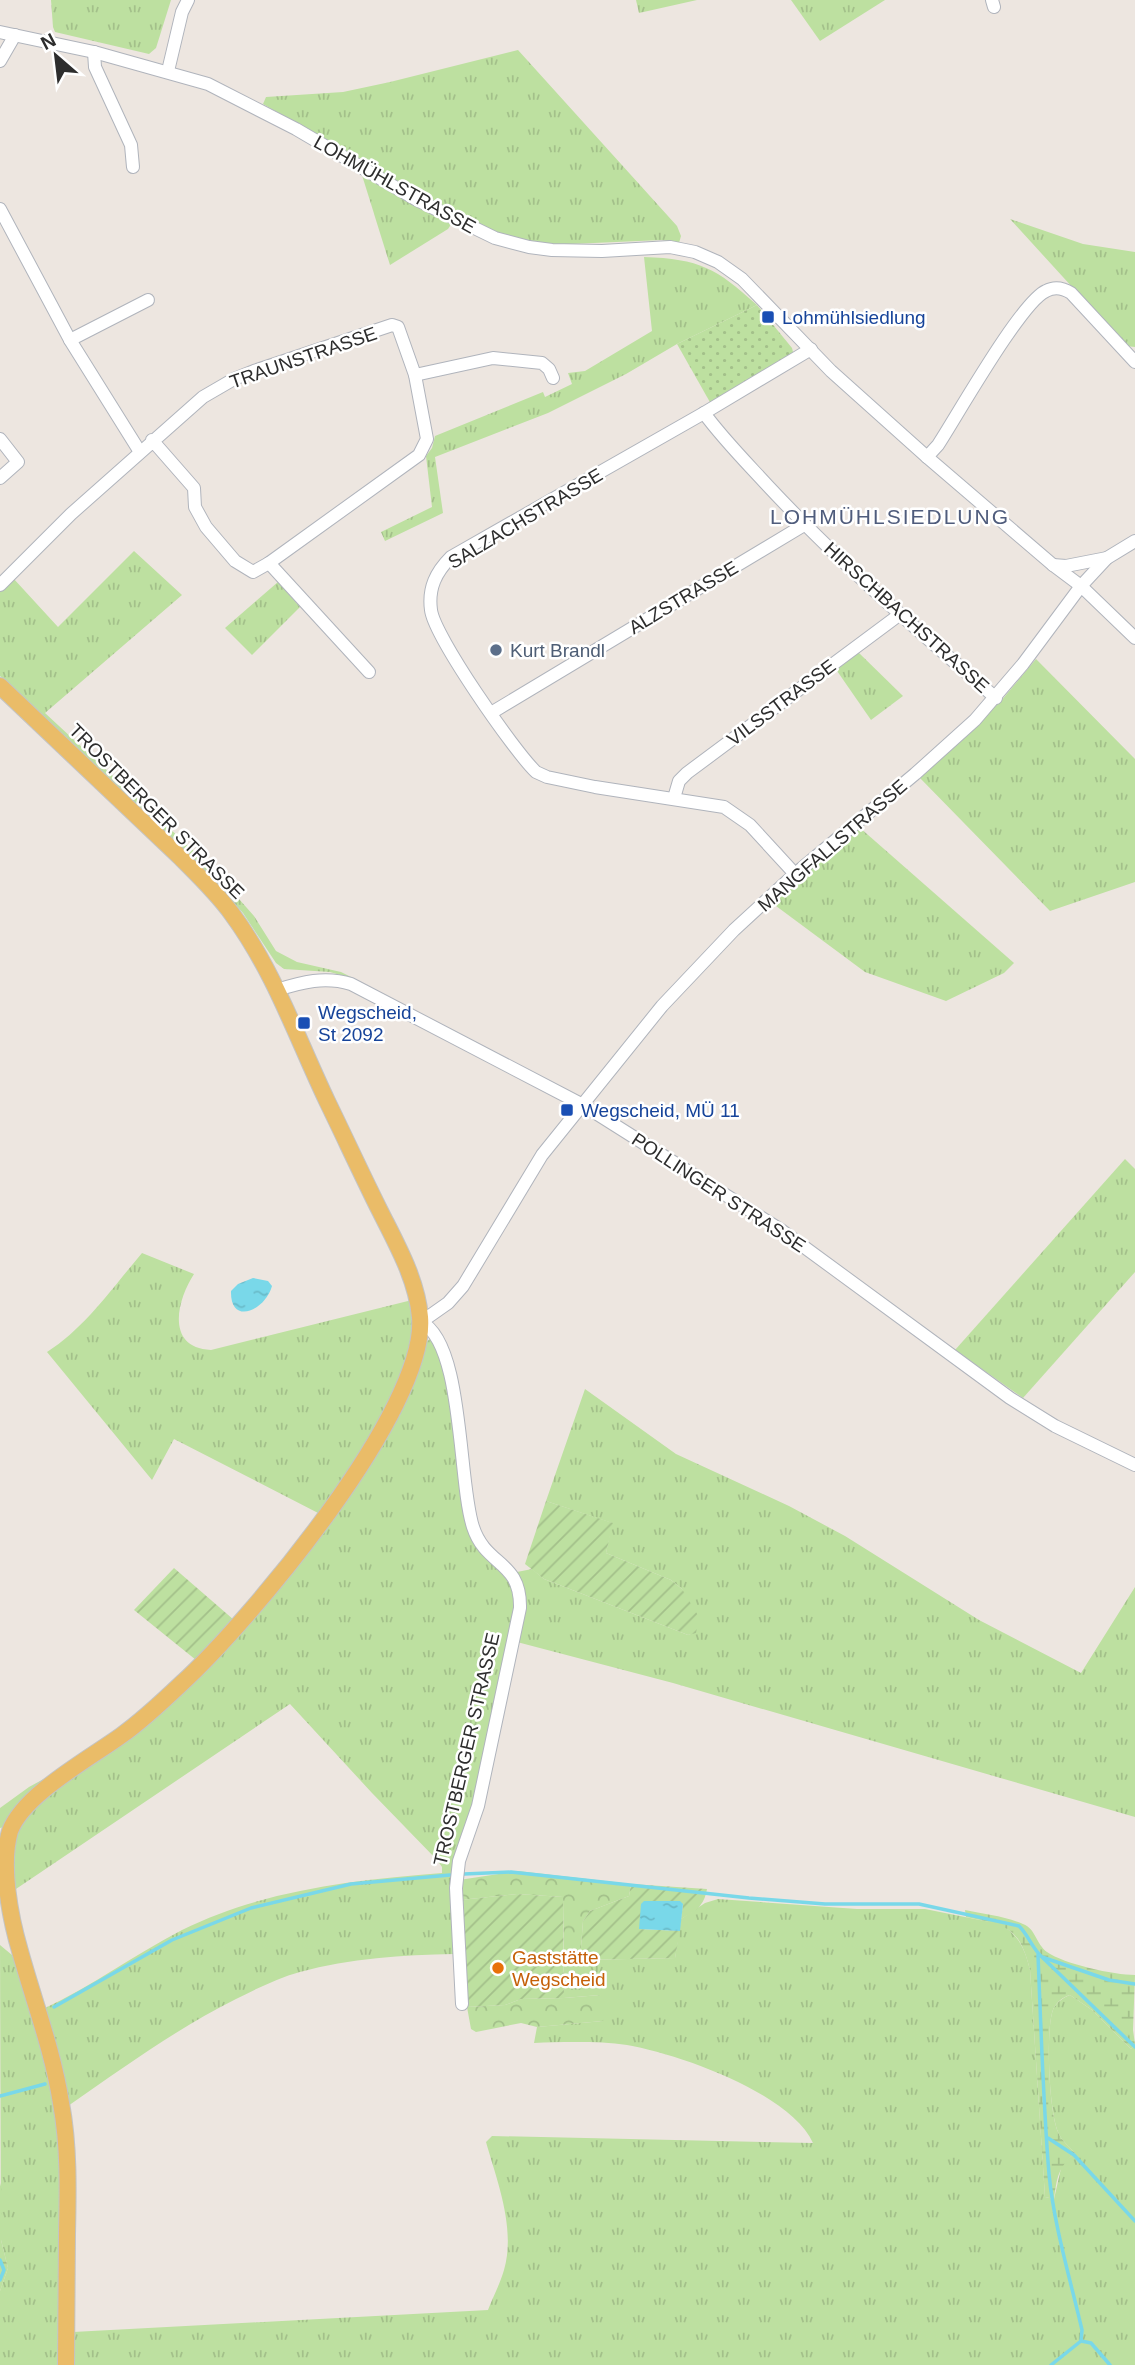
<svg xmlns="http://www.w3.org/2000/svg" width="1135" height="2365" font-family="Arial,sans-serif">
  <defs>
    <pattern id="grass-tufts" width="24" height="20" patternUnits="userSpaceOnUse" patternTransform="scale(1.75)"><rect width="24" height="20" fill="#bde0a0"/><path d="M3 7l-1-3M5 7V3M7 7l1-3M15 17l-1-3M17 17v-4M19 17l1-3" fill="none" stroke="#a3c08a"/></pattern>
    <pattern id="forest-crowns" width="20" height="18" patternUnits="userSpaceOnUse" patternTransform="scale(1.75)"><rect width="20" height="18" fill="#bde0a0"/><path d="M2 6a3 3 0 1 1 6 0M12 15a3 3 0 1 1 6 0" fill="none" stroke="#a3c08a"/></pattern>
    <pattern id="wetland-marsh" width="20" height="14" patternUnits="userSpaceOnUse" patternTransform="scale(1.75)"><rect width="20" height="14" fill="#bde0a0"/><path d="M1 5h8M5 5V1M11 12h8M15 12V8" fill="none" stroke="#a3c08a"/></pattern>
    <pattern id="park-dots" width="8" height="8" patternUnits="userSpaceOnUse" patternTransform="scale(1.75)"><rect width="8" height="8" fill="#bde0a0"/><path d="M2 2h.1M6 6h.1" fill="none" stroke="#a3c08a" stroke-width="1.8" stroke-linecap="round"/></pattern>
    <pattern id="garden-furrows" width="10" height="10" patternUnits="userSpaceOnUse" patternTransform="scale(1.75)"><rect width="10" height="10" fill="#bde0a0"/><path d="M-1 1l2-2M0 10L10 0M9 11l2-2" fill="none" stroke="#a3c08a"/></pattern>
    <pattern id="water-ripples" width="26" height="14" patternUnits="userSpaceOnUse" patternTransform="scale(1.75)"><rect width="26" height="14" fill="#79d8e9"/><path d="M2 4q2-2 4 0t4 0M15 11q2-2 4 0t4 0" fill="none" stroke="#69bac8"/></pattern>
  </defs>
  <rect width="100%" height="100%" fill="#ede6e0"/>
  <!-- grass -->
  <g fill="url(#grass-tufts)">
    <polygon points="51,0 171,0 156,48 149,54 55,32 53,27"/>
    <polygon points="636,0 697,0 639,13"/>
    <polygon points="791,0 885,0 820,41"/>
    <polygon points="518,50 677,226 681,236 679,243 662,240 548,245 506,236 456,215 263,104 266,97 343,92 390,82"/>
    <polygon points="361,172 452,223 448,229 390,265"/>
    <polygon points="1010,219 1083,244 1135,252 1135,347 1126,346"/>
    <path d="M644 257C700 259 716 268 757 305L677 344 626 374 548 413 435 457 443 513 385 541 381 532 432 507 426 456 432 448 435 436 543 392 545 397 572 384 568 373 585 371 652 331Z"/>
    <polygon points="134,551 182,595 45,713 209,865 254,916 276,951 297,962 341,972 357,980 330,972 284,969 276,963 243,913 200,864 0,676 0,592 13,578 58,627"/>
    <polygon points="278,582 300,607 252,655 225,628"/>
    <polygon points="858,652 903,696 871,720 835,668"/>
    <polygon points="1036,659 1135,759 1135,882 1050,911 919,777 1001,701"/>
    <polygon points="859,827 1014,963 1004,973 946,1001 865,972 772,903"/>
    <polygon points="1125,1159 1135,1169 1135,1272 1023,1398 955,1350"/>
    <path d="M142 1253 194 1274C177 1300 165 1348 211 1350L412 1300 413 1345 389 1403 358 1456 320 1514 174 1439 152 1480 47 1352C85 1328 113 1287 142 1253Z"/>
    <path d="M430 1339 434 1340 442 1356 469 1527 510 1576 516 1612 480 1781 454 1865V1954C403 1955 350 1958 300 1972 278 1978 256 1989 236 1999 176 2029 123 2068 68 2106L43 2009C91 1987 135 1954 182 1930 263 1890 353 1880 442 1873V1867L437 1860 372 1793 290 1704 13 1891 14 1841 30 1810 274 1593 420 1362 425 1343Z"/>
    <polygon points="585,1389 676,1454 789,1506 845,1536 979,1620 1081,1673 1135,1587 1135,1817 673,1683 517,1642 524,1595 517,1572 532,1569 544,1579 688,1635 696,1632 682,1589 671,1580 606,1553 612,1523 546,1501"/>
    <polygon points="51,1775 4,1827 0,1828 0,1808 29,1787"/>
    <path d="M718 1899 857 1909H925L1000 1924C1019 1935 1025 1949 1030 1970L1045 2197 1054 2199 1062 2164 1075 2153C1069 2146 1061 2140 1058 2132 1049 2110 1046 2036 1052 2013 1054 2004 1062 1998 1070 1995L1092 2010 1131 2049 1135 2044V2365H73V2332L488 2310C493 2297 500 2284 504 2270 516 2228 497 2181 486 2142L492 2136 813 2143C790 2093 679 2054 627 2045 599 2041 562 2042 534 2043L537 2027 603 2021 600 1995 564 1998V1962L580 1960 675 1958 681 1919 705 1903Z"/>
    <polygon points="0,1945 12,1955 17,1966 56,2099 60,2174 62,2365 0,2365 0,2291 8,2268 1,2240"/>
  </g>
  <!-- forest -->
  <g fill="url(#forest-crowns)">
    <polygon points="518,1871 631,1884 629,1896 590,1911 583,1921 580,1960 564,1962 563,1897 517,1894 460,1900 459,1880"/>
    <polygon points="600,1995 610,2000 611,2006 603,2021 537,2027 521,2023 476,2032 471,2029 467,2007 505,2005 521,1999 564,1998"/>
  </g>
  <!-- wetland -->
  <g fill="url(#wetland-marsh)">
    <path d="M965 1910C983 1914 1005 1916 1023 1924 1036 1929 1036 1944 1047 1952 1064 1964 1114 1975 1135 1975L1133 2030 1135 2044 1131 2049 1092 2010 1070 1995C1062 1997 1054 2004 1052 2013 1046 2036 1049 2111 1058 2132 1061 2140 1069 2146 1075 2153 1058 2167 1057 2178 1054 2199L1045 2197 1030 1970C1019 1926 1007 1926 966 1917Z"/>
    <polygon points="0,2183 2,2190 1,2240 8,2268 0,2291"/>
  </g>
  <!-- park -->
  <polygon fill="url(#park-dots)" points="757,305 792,348 793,352 789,357 711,404 677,344"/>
  <!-- garden -->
  <g fill="url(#garden-furrows)">
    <polygon points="546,1501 613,1523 606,1553 671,1580 682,1589 699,1617 696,1633 688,1635 544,1579 525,1564"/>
    <polygon points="174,1568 234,1620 196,1660 134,1610"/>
    <path d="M631 1884 707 1889C704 1906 696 1911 681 1919L683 1904 639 1929 680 1931 675 1958 580 1960 583 1921 590 1911 629 1896Z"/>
    <polygon points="517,1894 563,1897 564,1998 521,1999 505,2005 467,2007 460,1900"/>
  </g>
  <!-- water -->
  <g fill="url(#water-ripples)">
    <path d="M253 1278 268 1281 272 1286C265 1311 230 1326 231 1291L238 1284Z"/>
    <polygon points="644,1901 680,1901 683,1904 680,1931 639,1929 641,1904"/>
  </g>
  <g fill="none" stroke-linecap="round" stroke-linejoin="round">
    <!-- stream -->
    <g stroke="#79d8e9" stroke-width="3.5">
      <path d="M464 1874 511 1872 749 1898 825 1904H919L1019 1926C1029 1936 1032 1948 1042 1957L1109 1980 1135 1984"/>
      <path d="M1038 1955C1041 2028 1043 2101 1049 2174 1054 2226 1070 2278 1082 2330L1081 2341 1051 2365"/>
      <polyline points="1043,1958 1135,2047"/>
      <polyline points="54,2007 172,1940 251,1908 351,1884 450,1875"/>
      <polyline points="0,2096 45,2084"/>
      <polyline points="1048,2138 1074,2155 1135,2221"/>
      <polyline points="0,2260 4,2270 0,2280"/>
      <polyline points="1081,2341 1091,2343 1110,2365"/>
    </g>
    <defs>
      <g id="minor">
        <polyline points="992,0 994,7"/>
        <polyline points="0,32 94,52 208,84 296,129 417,200 495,238 529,247 552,250 602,251 670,247 695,252 718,262 742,279 831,371 927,457 1053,565 1081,586 1135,638"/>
        <polyline points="94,52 95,67 131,145 133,167"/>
        <polyline points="0,61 15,35"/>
        <polyline points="168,71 182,12 188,0"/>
        <polyline points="0,209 70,340 140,452"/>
        <polyline points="70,340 148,300"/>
        <polyline points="415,375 493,358 542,363 549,369 553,378"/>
        <path d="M704 413C723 439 746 462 768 486 839 562 917 630 996 698"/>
        <polyline points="0,439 18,462 0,478"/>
        <path d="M927 457 938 445C957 416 1021 302 1046 291 1055 286 1063 288 1071 293L1135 362"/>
        <polyline points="269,563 369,672"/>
        <polyline points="1053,565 1066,566 1107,558"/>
        <polyline points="0,585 71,514 203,397 234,379 254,371 392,325 398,327 415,375 427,439 419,455 269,563 253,572 235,561 206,527 195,507 194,488 152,440"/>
        <polyline points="491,713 804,525"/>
        <polyline points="674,798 679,781 687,773 899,615"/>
        <path d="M795 874 750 825 724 807 595 787 547 777 536 772C514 751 434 636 431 610 428 588 436 572 451 557L704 413 811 349"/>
        <path d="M277 990C302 982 325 976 351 984L583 1105 781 1230 1010 1398 1055 1426 1135 1465"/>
        <polyline points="421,1322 448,1303 463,1286 542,1155 662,1006 734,930 795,874 915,774 975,720 1023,664 1081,586 1107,558 1135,541"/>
        <path d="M421 1322C464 1343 458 1482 473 1527 486 1567 521 1560 520 1608L478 1806 459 1861 456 1888 462 2004"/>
      </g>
      <path id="major" d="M0 686 179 856C198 875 217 893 232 914 274 971 297 1038 327 1101 345 1138 362 1175 380 1211 397 1245 417 1280 420 1317 428 1409 249 1622 181 1684 162 1702 143 1720 122 1735 89 1759 24 1794 10 1831 0 1865 10 1917 20 1951 34 2002 53 2051 61 2103 69 2146 68 2190 67 2234 67 2278 66 2321 66 2365"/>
    </defs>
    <!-- minor casing -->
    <use href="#minor" stroke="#b0b4bc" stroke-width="14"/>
    <!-- major casing -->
    <use href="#major" stroke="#c4c4c4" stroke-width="18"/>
    <!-- minor -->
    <use href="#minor" stroke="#fff" stroke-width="12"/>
    <!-- major -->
    <use href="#major" stroke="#eabc68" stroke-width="16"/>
  </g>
  <!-- markers -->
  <g fill="#1a4fb4" stroke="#fff" stroke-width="2.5">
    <rect x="761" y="310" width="14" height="14" rx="3.5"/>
    <rect x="297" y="1016" width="14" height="14" rx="3.5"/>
    <rect x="560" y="1103" width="14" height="14" rx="3.5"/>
  </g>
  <circle fill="#5c6f8a" stroke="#fff" stroke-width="2.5" cx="496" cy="650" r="7"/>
  <circle fill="#e8710a" stroke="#fff" stroke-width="2.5" cx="498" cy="1968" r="7"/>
  <g text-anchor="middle" stroke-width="5" stroke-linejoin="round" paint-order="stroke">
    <!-- street labels -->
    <g font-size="19" fill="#2d2d2d" stroke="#fff">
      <text transform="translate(395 184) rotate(29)" y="7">LOHMÜHLSTRASSE</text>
      <text transform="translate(303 357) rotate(-19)" y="7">TRAUNSTRASSE</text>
      <text transform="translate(525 518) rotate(-31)" y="7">SALZACHSTRASSE</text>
      <text transform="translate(683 597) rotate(-31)" y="7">ALZSTRASSE</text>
      <text transform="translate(907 617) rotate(42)" y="7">HIRSCHBACHSTRASSE</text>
      <text transform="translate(781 702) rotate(-37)" y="7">VILSSTRASSE</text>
      <text transform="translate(157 811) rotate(45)" y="7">TROSTBERGER STRASSE</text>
      <text transform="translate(832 845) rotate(-41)" y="7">MANGFALLSTRASSE</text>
      <text transform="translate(719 1192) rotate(33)" y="7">POLLINGER STRASSE</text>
      <text transform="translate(466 1749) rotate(-77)" y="7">TROSTBERGER STRASSE</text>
    </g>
    <!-- transit labels -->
    <g font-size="19" fill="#164399" stroke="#fff" text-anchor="start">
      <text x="782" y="324">Lohmühlsiedlung</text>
      <text x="318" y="1019">Wegscheid,<tspan x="318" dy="22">St 2092</tspan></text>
      <text x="581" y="1117">Wegscheid, MÜ 11</text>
    </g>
    <!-- service labels -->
    <g font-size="19" fill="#4e5e75" stroke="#fff" text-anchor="start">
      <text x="510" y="657">Kurt Brandl</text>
    </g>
    <!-- food labels -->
    <g font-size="19" fill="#c56008" stroke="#fff" text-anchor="start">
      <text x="512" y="1964">Gaststätte<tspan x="512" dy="22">Wegscheid</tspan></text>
    </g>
    <!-- neighbourhood labels -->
    <g font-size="21" letter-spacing="2" fill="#4f5c7c" stroke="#fff">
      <text x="890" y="524">LOHMÜHLSIEDLUNG</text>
    </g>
  </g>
  <!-- north arrow -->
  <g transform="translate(56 56) rotate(332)" stroke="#ffffff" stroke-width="5" paint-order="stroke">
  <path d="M0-5L12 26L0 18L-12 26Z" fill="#2d2d2d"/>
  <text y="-10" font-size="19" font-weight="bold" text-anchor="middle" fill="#2d2d2d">N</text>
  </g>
</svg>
